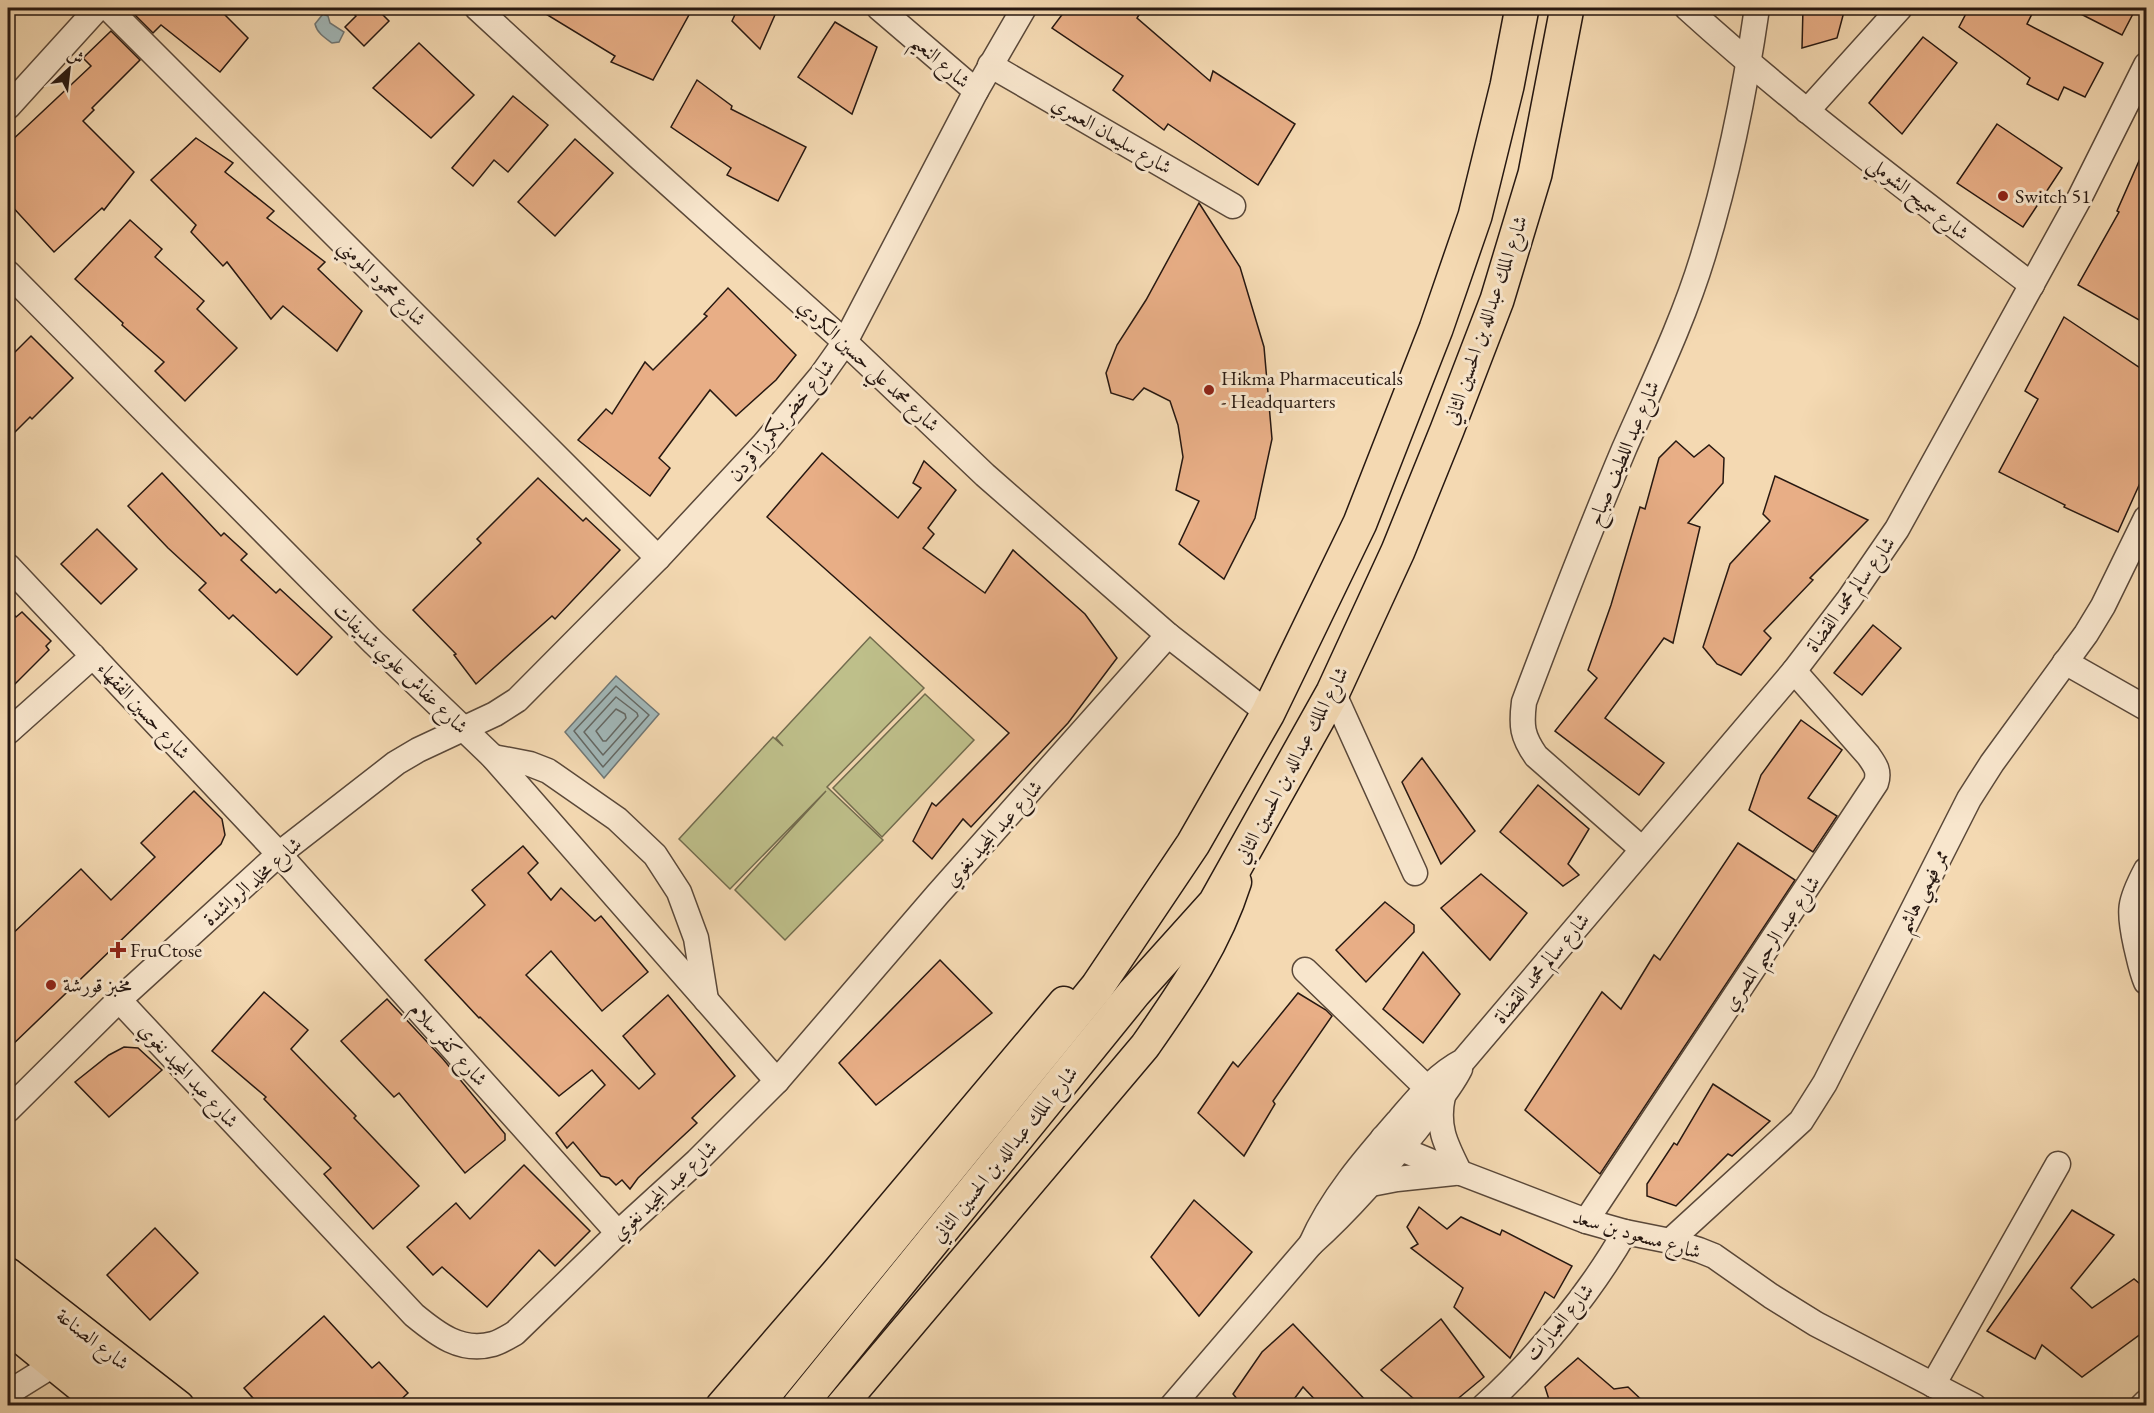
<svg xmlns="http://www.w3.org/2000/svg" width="2154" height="1413" font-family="'EB Garamond',Amiri,serif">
  <rect width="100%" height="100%" fill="#f4d9b2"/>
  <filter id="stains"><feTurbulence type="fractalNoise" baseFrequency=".00333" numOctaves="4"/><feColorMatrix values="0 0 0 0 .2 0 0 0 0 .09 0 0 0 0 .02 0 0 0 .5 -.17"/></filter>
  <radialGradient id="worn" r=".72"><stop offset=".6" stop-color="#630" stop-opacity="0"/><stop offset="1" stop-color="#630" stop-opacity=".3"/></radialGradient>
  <!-- green -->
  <g fill="#bebf8a" stroke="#726c4e" stroke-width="1.5">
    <polygon points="870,637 924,688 827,787 883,840 785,940 735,890 826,791 730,889 679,839 773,737 783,746 776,738"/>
    <polygon points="925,694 974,740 882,837 833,788"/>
  </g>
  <!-- water -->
  <g fill="#a1b7b8" stroke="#707775" stroke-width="1.5">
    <path d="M323 14 328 16 330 23 344 32 339 42 332 43C325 38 317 33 315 24Z"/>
    <polygon points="616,676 659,714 604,778 565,732"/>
  </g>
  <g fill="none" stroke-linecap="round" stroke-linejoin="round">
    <!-- shore -->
    <g stroke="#646864" stroke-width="1.5">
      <polygon points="616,686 649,715 603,767 574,731"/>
      <polygon points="616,697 637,713 638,716 603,755 584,732"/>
      <polygon points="616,709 625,714 626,718 606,741 603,741 596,731"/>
    </g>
  </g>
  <!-- building -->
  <g fill="#e8ae86" stroke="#271811" stroke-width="1.5">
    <polygon points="134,8 218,8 248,38 220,72 161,25 153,33 131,11"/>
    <polygon points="347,8 376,8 389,21 364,46 345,27 356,16"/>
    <polygon points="536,8 680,8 690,13 653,80 611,62 615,56"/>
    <polygon points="738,8 778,8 760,49 732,21"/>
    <polygon points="1067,8 1128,8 1139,15 1137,18 1210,81 1213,71 1295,124 1258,185 1168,124 1164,130 1113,90 1123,76 1052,28"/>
    <polygon points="1803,8 1845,8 1837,38 1802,48"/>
    <polygon points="1969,8 2035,8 2027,24 2103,63 2085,97 2064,87 2058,100 2027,84 2030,78 1959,27"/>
    <polygon points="2069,8 2136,8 2122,35"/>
    <polygon points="835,22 877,47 852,114 798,77"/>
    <polygon points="111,31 140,60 92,108 94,110 83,121 134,172 104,210 102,208 54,252 8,202 8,144 91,66 83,58"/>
    <polygon points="1923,37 1957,63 1902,134 1869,103"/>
    <polygon points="419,43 474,95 431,138 373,88"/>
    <polygon points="697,80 732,106 731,109 806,147 778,201 727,175 731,168 671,127"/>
    <polygon points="513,96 548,125 508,172 494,160 473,186 452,168"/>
    <polygon points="1997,124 2062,168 2023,227 1957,183"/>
    <polygon points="196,138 233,163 225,172 274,211 267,218 325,262 318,269 362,311 337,351 283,306 271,319 227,262 223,266 191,232 196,225 151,180"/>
    <polygon points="575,139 613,173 555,236 518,202"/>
    <polygon points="2146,145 2146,324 2078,285 2119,212 2117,211"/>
    <polygon points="1199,203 1240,267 1264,347 1272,439 1255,518 1224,579 1179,544 1199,501 1176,490 1183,457 1178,425 1170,401 1144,388 1133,400 1111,393 1106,373 1117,345 1146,300"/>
    <polygon points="130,220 162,249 155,257 204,301 197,309 237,348 185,401 155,371 164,362 122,325 123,323 75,279"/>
    <polygon points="728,288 796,355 776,380 736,416 710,390 659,458 670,468 650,496 578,440 606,409 612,414 645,362 653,370 707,316 704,314"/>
    <polygon points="2064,317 2146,372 2146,453 2140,470 2145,472 2118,532 2064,507 2065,505 1999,472 2038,399 2025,391"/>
    <polygon points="31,336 73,378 32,419 30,417 8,439 8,359"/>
    <polygon points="1676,441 1694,457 1709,445 1724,458 1723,483 1688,523 1700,527 1673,643 1664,638 1605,718 1664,763 1639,795 1555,731 1597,678 1588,670 1611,605 1640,507 1645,509 1659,458"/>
    <polygon points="822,453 898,518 921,488 913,483 924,461 956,490 928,528 934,534 923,548 985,593 1013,550 1085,614 1117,658 1068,723 971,827 963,819 932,859 913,841 932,803 936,806 1009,733 767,517"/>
    <polygon points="162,473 221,536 224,533 247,554 241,560 276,593 280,589 332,637 297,675 233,615 229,619 199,590 206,583 168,548 128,506"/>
    <polygon points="1775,476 1868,520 1810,578 1813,580 1764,631 1771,638 1741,675 1717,664 1703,647 1730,564 1770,521 1763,514"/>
    <polygon points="538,478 583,521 586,518 620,550 555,619 552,616 476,684 454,655 456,654 413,610 481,543 477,539"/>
    <polygon points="97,529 137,569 101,604 61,564"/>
    <polygon points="8,608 16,617 22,612 51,641 46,646 49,650 8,691"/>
    <polygon points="1873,625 1901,648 1862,695 1834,673"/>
    <polygon points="1801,720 1842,750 1808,798 1837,816 1813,852 1749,810 1761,775"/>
    <polygon points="1422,758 1475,831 1441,864 1402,782"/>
    <polygon points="1538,785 1589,829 1568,864 1579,875 1563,886 1500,832"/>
    <polygon points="194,791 222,819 225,835 221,844 8,1049 8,938 81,869 111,900 155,857 141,843"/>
    <polygon points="1738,843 1795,880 1600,1174 1525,1110 1602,992 1621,1009 1654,955 1660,960"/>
    <polygon points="523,846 538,863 528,873 551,900 561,888 595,921 601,916 648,972 602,1011 551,951 526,975 639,1089 655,1074 623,1036 668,995 735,1076 692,1118 697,1123 638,1178 630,1189 622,1180 616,1185 609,1178 601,1176 573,1142 567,1148 556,1133 605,1085 592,1070 559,1096 480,1017 479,1018 425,960 485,905 472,890"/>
    <polygon points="1481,874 1527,913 1490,960 1441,908"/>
    <polygon points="1385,902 1414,925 1414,932 1366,982 1336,950"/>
    <polygon points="1423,952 1460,994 1423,1043 1383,1009"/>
    <polygon points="940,960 992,1013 876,1105 839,1063"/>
    <polygon points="264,992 308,1030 291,1049 356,1116 354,1118 419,1186 373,1229 324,1174 331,1168 264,1099 266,1097 212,1051"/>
    <polygon points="1298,993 1326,1010 1332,1016 1273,1101 1275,1104 1244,1156 1198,1113 1233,1062 1238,1067"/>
    <polygon points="387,999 443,1059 505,1134 505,1140 465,1173 399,1093 394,1097 341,1041"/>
    <polygon points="124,1047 138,1048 162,1070 109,1117 75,1082 109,1055"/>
    <polygon points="1713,1084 1770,1121 1732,1156 1728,1154 1676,1206 1647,1196 1647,1184 1674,1143 1677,1145"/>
    <polygon points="524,1165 590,1231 555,1266 539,1250 487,1307 442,1267 433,1275 407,1247 456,1203 470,1219"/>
    <polygon points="1194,1200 1252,1252 1199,1316 1151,1257"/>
    <polygon points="1419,1207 1447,1229 1461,1217 1500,1235 1502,1230 1572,1266 1554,1298 1545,1292 1510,1358 1454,1307 1463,1288 1411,1248 1418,1244 1407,1227"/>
    <polygon points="2072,1210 2114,1235 2071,1288 2092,1308 2134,1279 2146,1289 2146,1330 2082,1377 2042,1345 2035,1359 1987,1331"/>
    <polygon points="155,1228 198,1273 150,1320 107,1275"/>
    <polygon points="324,1316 372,1368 379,1362 408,1393 394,1406 260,1406 244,1388"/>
    <polygon points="1441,1319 1484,1377 1449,1406 1422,1406 1381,1370"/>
    <polygon points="1293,1324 1371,1406 1321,1406 1303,1387 1289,1406 1243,1406 1233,1394 1262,1352"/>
    <polygon points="1578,1358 1614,1389 1628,1387 1648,1406 1551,1406 1545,1387"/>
  </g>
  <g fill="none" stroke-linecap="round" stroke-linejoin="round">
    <defs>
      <g id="minor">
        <polyline points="108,8 658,558"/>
        <polyline points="477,8 641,159 845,342 985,475 1168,635 1268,713"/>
        <polyline points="879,8 976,91"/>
        <path d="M1687 8C1796 107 1914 195 2032 285"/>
        <polyline points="990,65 1233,206"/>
        <polyline points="8,107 98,8"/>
        <polyline points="1807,111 1900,8"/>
        <polyline points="8,273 373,642 493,757 777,1081"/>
        <polyline points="8,566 279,854 618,1233"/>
        <polyline points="2065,662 2146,708"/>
        <polyline points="1333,692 1415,873"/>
        <polyline points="8,732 93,656"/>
        <polyline points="493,757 530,764 548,771 617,819 655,855 679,892 696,938 706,1000"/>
        <path d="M1642 849 1536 756C1522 736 1521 726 1524 702 1556 617 1589 532 1624 449 1652 385 1683 322 1703 256 1728 175 1745 91 1757 8"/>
        <path d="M2146 870C2129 902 2128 910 2136 946 2139 958 2141 970 2146 982"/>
        <polyline points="1305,970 1427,1088"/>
        <path d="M119 1000 414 1315C437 1334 461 1353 493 1344 500 1342 508 1337 515 1333L618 1233 697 1161 777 1081 937 895 1168 635"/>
        <path d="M1443 1096C1436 1127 1446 1145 1460 1173"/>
        <polyline points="8,1110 119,1000 279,854 396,763 418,750 495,714 517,700 658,558 764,444 821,376 845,342 976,91 1024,8"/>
        <polyline points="1383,1138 1401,1149 1435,1163 1586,1221 1625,1232 1670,1241 1699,1250 1714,1256 1771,1296 1816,1324 1974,1406"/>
        <polyline points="1371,1184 1397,1179 1454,1173"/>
        <path d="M1586 1221 1876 783C1880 771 1875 765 1868 755L1794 671"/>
        <polyline points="1670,1241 1801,1121 1825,1083 1969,799 1992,763 2086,634 2103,606 2146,518"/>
        <path d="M1311 1244C1331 1198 1366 1158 1399 1120 1418 1098 1436 1075 1463 1061L1794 671 1849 599 1897 529 2079 199 2146 65"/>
        <polyline points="1933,1385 2058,1164"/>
        <polyline points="8,1393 53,1365"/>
        <path d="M1172 1406 1311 1244C1350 1209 1384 1169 1417 1129 1432 1109 1449 1091 1460 1069"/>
        <path d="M1484 1406C1536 1359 1591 1292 1625 1232"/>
        <polyline points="2142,1406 2146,1402"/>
      </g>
      <g id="major">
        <polyline points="8,1273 179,1406"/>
        <polyline points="8,1328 104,1406"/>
        <polyline points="721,1406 835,1274 1064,1002"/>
        <path d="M841 1406 1145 1046C1182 993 1216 945 1236 882"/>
      </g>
      <g id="highway">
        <polyline points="8,1299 139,1406"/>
        <polyline points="755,1406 1097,987 1193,844 1268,713 1360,523 1436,329 1475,216 1507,86 1522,8"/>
        <polyline points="799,1406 1134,993 1215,903 1333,692 1398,551 1447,430 1497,300 1535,174 1567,8"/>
      </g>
    </defs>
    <!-- minor casing -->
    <use href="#minor" stroke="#5a4839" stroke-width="27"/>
    <!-- major casing -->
    <use href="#major" stroke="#271811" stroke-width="33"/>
    <!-- highway casing -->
    <use href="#highway" stroke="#271811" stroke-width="36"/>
    <!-- minor -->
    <use href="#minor" stroke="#f8e6cd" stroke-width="24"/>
    <!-- major -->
    <use href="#major" stroke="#f4d9b2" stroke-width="30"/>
    <!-- highway -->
    <use href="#highway" stroke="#f4d9b2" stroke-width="33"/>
  </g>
  <!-- markers -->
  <g fill="#8f2418" stroke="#f8e6cd" stroke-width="2">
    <circle cx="2003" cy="196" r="6"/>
    <circle cx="1209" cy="390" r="6"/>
    <path d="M115 941h6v6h6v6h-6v6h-6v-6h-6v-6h6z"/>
    <circle cx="51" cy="985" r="6"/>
  </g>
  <g text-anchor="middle" stroke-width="6" stroke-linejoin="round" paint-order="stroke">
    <!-- street labels -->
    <g font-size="20" fill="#271811" stroke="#f8e6cd">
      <text transform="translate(941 61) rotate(41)" y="7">شارع النعيم</text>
      <text transform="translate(1112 135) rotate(30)" y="7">شارع سليمان العمري</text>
      <text transform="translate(1919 198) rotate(38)" y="7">شارع سميح الشوملي</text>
      <text transform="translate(383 282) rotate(45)" y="7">شارع محمود المومني</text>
      <text transform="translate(1485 320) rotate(-71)" y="7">شارع الملك عبدالله بن الحسين الثاني</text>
      <text transform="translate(869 365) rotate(43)" y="7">شارع محمد علي حسين الكردي</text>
      <text transform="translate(781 420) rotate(-50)" y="7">شارع خضر بكمرزا قردن</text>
      <text transform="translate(1623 453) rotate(-67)" y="7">شارع عبد اللطيف صباح</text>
      <text transform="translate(1850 594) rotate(-54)" y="7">شارع سالم محمد القضاة</text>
      <text transform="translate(401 668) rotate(44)" y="7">شارع عفاش علوي شديفات</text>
      <text transform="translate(144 710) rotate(47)" y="7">شارع حسين الفقهاء</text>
      <text transform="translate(1291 765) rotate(-62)" y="7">شارع الملك عبدالله بن الحسين الثاني</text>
      <text transform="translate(993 833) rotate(-48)" y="7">شارع عبد المجيد نغوي</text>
      <text transform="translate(252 881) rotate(-41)" y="7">شارع مخلد الرواشدة</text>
      <text transform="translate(1922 891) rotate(-63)" y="7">ممر فهمي هاشم</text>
      <text transform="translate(1771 943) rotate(-56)" y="7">شارع عبد الرحيم المصري</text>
      <text transform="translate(1541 968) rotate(-50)" y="7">شارع سالم محمد القضاة</text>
      <text transform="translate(449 1044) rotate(48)" y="7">شارع كفر سلام</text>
      <text transform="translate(189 1075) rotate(47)" y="7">شارع عبد المجيد نغوي</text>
      <text transform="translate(1004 1154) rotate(-51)" y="7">شارع الملك عبدالله بن الحسين الثاني</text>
      <text transform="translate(664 1190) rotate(-43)" y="7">شارع عبد المجيد نغوي</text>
      <text transform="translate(1637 1234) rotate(16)" y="7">شارع مسعود بن سعد</text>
      <text transform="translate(1559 1322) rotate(-50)" y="7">شارع العبارات</text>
      <text transform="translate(93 1339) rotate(38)" y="7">شارع الصناعة</text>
    </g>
    <!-- poi labels -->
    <g font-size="20" fill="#271811" stroke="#f8e6cd" text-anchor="start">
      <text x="2015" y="203">Switch 51</text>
      <text x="1221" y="385">Hikma Pharmaceuticals<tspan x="1221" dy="23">- Headquarters</tspan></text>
      <text x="130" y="957">FruCtose</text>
      <text x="63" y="992">مخبز قورشة</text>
    </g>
  </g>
  <!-- margin -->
  <rect width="2154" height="1413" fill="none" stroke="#f4d9b2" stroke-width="30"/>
  <rect x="9" y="9" width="2136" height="1395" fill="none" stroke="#271811" stroke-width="3"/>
  <rect x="15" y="15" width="2124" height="1383" fill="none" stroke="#271811" stroke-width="1.5"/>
  <!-- north arrow -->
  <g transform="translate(69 69) rotate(27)" stroke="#f8e6cd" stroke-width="4.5" paint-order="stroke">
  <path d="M0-4.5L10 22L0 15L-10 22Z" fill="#271811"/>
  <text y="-9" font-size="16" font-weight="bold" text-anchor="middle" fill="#271811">ش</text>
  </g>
  <rect width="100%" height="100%" filter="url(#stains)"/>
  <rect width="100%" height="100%" fill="url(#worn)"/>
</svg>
